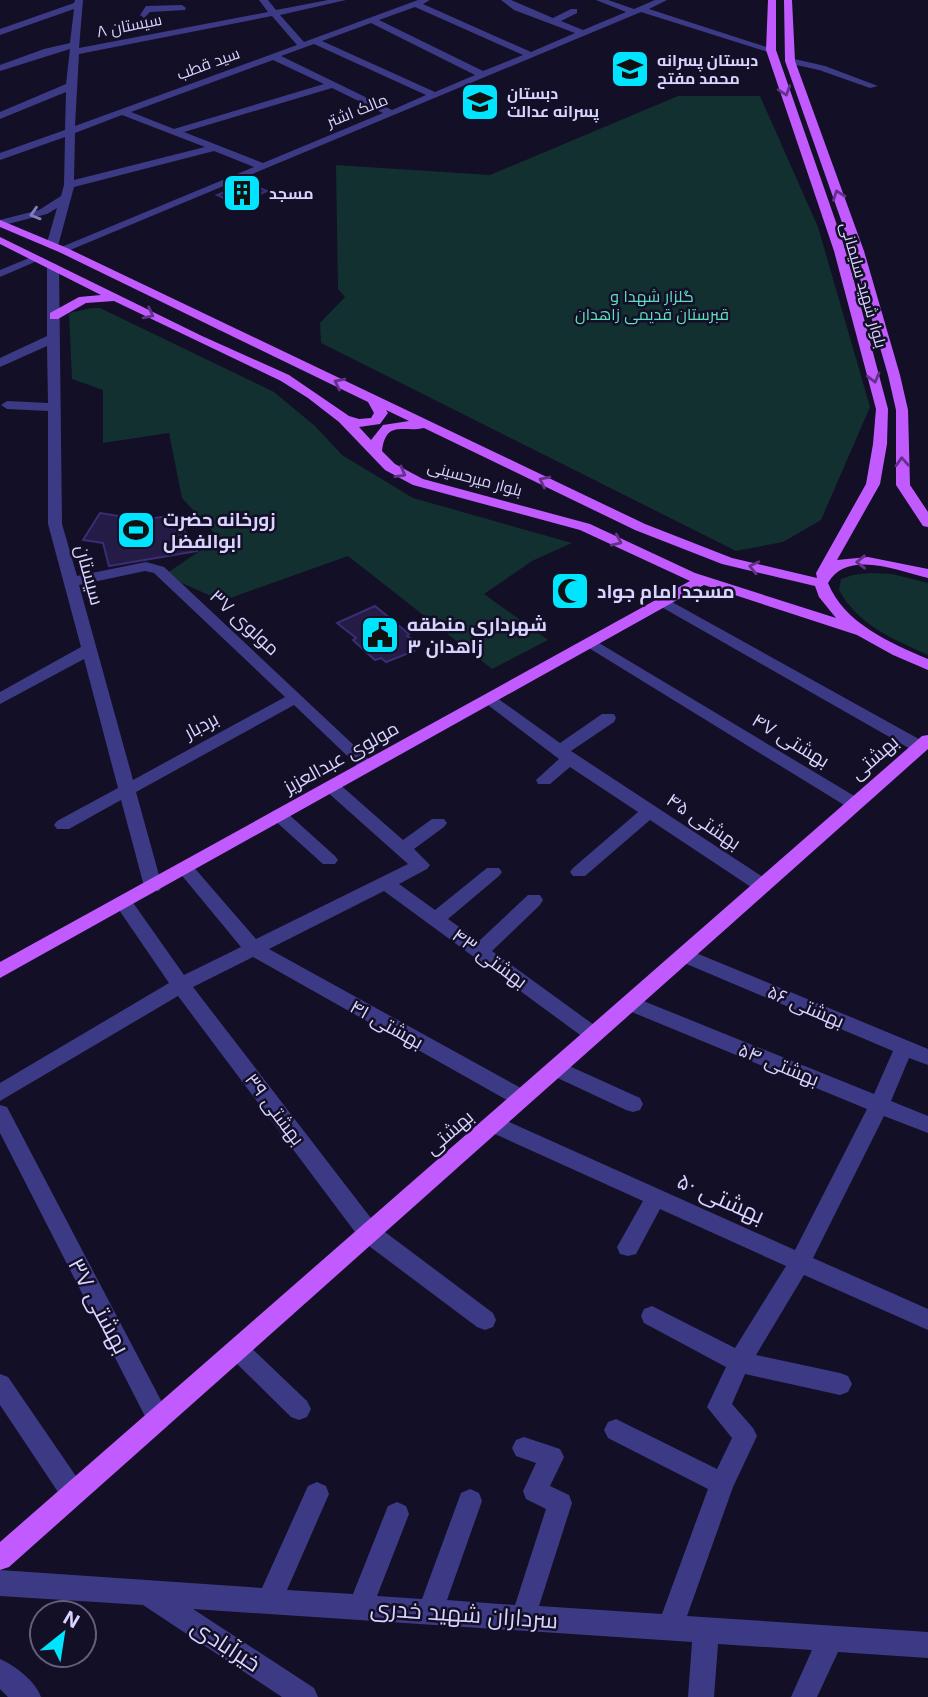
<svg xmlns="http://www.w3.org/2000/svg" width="928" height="1697" font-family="Inter,Cairo,sans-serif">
  <rect width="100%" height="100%" fill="#130f26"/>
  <!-- green -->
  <g fill="#12302f">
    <polygon points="678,96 760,96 818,227 870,407 821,520 783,542 736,551 321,343 320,323 345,297 338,289 336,165 490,175"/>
    <polygon points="92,308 100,308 274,392 315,426 342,455 413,498 572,543 532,561 484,594 548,640 492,669 348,556 222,601 164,575 219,538 182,498 169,433 103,443 103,390 72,379 69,313"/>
    <path d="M870 573 892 574 928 583V655C893 639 858 625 839 590L841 579 853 575Z"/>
  </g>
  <!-- building -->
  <g fill="#241b47" stroke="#3b2d73" stroke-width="2">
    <polygon points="247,183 267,191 237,204 217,195"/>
    <polygon points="100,513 142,520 174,515 197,551 109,566 103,543 83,540"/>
    <polygon points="375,606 409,634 407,636 416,642 408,646 414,651 386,662 381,658 375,660 353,640 356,638 337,623"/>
  </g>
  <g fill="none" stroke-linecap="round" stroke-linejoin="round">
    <!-- minor -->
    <g fill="#3d3a85" fill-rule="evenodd">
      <path d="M75 0H83L79 48 268 12 259 0H268L276 10 328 0H346L280 15 304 42 418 0H430L423 4 531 52 575 33 514 10 501 0H511L553 18 571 9H577V13L561 21 583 30 626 12 596 0H608L634 9 655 0H667L649 9 776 50 768 52 641 12 63 253 59 252V248L254 167 214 151 74 187 58 246 52 249 46 246 57 208 47 214 0 226V220L39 210 61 196 64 185 65 137 0 160V153L65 130 66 92 0 119V112L66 84 70 49 0 71V65L44 49 70 43 74 9 0 35V29L74 3ZM415 7 523 55 483 71 379 20ZM272 16 297 45 75 126 79 54ZM371 23 475 75 435 92 322 41ZM314 44 426 95 392 110 281 56ZM273 60 324 84 174 129 131 112ZM332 88 383 113 263 163 184 132ZM122 115 205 147 74 180 75 133Z"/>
      <polygon points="182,5 186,8 185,10 150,12 144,18 140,15 146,6"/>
      <polygon points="790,58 825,66 878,86 870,88 819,70 787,63 785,61"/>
      <polygon points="34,256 44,258 0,277 0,270"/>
      <path d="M53 263 59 266 62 524 77 576 146 562 164 567 376 766 368 772 362 770 294 705 136 792 162 886 159 891H147L144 886 121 800 69 829H57L54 825 57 821 118 788 84 659 0 704V692L81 647 48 524V411L7 409 1 405 7 401 48 403 47 346 0 367V358L47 336V266ZM145 571 154 573 285 697 133 780 79 585Z"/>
      <polygon points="663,597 926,743 928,747 920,752 914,751 658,605 656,602 658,599"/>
      <polygon points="589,637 861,800 864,804 861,808 849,808 584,645 581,642"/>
      <polygon points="490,693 560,743 602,714 614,714 616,718 614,722 571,751 769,881 772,886 769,891 757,891 650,820 585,876 573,876 570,872 573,868 638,812 570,767 550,784 538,784 536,780 559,759 484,702 482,698"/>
      <polygon points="331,780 337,782 403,840 432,819 444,819 447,823 444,827 414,849 430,865 427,869 399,884 435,910 487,868 499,868 502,872 499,876 448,919 479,941 528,895 540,895 543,900 540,905 492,951 601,1030 604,1035 601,1040 594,1043 587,1040 384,891 269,949 528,1092 531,1098 528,1104 521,1106 514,1104 253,957 193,987 377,1226 493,1313 496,1320 493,1327 485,1330 477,1327 361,1240 178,996 0,1101 0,1083 169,983 117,907 114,902 117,897 129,897 184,975 241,947 179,872 176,868 179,864 191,864 256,939 408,864 325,790 323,786"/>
      <polygon points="279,809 285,811 335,856 338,860 335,864 323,864 273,819 270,815 273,811"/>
      <polygon points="684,948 928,1049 928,1065 909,1058 891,1101 928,1116 928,1133 884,1116 813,1258 928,1309 928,1330 804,1275 756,1355 840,1373 848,1376 852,1384 848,1392 840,1395 745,1374 732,1404 753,1428 757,1436 733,1487 687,1616 928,1632 928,1658 838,1652 817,1697 791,1697 812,1650 718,1644 714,1697 688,1697 692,1642 193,1609 314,1688 318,1697 282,1697 143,1605 0,1596 0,1570 262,1588 308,1486 317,1482 326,1486 329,1494 287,1590 353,1594 388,1506 397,1502 406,1506 409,1514 377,1596 422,1599 461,1493 470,1489 479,1493 482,1501 447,1600 515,1605 546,1509 526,1499 523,1491 536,1463 516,1456 512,1448 516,1440 524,1437 560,1449 564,1457 550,1486 569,1495 572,1503 539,1606 662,1614 708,1489 608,1438 604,1430 608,1422 616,1419 717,1469 732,1438 707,1407 726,1367 644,1323 641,1316 644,1309 652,1306 735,1348 786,1266 660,1209 636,1254 628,1256 620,1254 617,1247 643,1201 486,1130 483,1124 486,1118 493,1116 500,1118 795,1250 867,1109 622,1008 619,1003 622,998 629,996 636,998 874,1094 893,1051 677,960 675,955 677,950"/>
      <polygon points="556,1060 640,1098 643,1104 640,1110 633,1112 626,1110 549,1074 546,1068 549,1062"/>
      <polygon points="0,1105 7,1107 166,1410 170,1418 166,1426 158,1429 150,1426 0,1133"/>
      <polygon points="237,1339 245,1342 307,1401 311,1409 307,1417 299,1420 291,1417 229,1356 226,1349 229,1342"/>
      <polygon points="0,1374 8,1377 82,1485 85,1493 82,1501 73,1505 64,1501 0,1405"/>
      <path d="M0 1659C16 1666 35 1681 41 1697H8L0 1689Z"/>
    </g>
    <!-- major -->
    <g fill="#c25bff" fill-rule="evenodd">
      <path d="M768 0H776V50L846 251 888 409 887 444 880 484 837 560 868 557 928 569V578C899 571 847 549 828 583 844 623 890 643 928 659V670L893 655 857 635 704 585 0 978V962L690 581 580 530 413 485 385 470 339 422 308 398 281 381 114 301 86 303 58 319H50V313L79 297 101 295 0 244V237L202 336 289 375 349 416 359 419 371 418 374 413 368 402 59 252 0 227V220L67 248 645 524 732 558 817 578 816 573 866 484 873 444 876 409 834 251 766 50ZM386 410 409 421 383 425 371 440 359 427 380 424 388 413ZM424 428 635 530 722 564 815 586 819 597 836 618 695 573 590 524 423 479 395 464 382 451C386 419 404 433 424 428Z"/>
      <polygon points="784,0 792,0 795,61 864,251 900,375 908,410 910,485 928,512 928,527 923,526 896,485 896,410 888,375 852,251 785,61"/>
      <polygon points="928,735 928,749 9,1567 0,1570 0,1542 922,736"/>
    </g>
  </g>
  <!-- one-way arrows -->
  <defs><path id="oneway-chevron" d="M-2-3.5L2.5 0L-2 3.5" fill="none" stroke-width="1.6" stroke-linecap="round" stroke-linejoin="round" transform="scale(1.75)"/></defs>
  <g stroke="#623188">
    <use href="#oneway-chevron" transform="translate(785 91) rotate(71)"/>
    <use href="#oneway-chevron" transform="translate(838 195) rotate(-110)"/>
    <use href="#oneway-chevron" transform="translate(149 314) rotate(27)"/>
    <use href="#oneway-chevron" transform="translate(874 378) rotate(75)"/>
    <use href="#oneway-chevron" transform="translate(339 383) rotate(-154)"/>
    <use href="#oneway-chevron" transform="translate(902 462) rotate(-93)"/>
    <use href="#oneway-chevron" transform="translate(401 473) rotate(29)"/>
    <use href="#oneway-chevron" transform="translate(544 481) rotate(-154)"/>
    <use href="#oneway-chevron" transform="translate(617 541) rotate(24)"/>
    <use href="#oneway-chevron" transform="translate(861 562) rotate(179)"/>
    <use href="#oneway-chevron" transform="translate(754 567) rotate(-167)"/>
  </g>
  <use stroke="#837fbc" href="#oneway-chevron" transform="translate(35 214) rotate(163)"/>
  <!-- icons -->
  <defs>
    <symbol id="school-square" viewBox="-11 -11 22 22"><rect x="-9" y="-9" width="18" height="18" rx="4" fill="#00e5ff" stroke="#130f26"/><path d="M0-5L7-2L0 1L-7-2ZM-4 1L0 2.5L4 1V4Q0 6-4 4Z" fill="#111"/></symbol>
    <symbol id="building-square" viewBox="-11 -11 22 22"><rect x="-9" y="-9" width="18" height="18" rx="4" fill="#00e5ff" stroke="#130f26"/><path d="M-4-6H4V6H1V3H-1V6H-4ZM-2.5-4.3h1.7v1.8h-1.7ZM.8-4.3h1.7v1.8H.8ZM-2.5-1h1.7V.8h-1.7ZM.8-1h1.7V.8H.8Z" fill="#111"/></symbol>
    <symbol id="stadium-square" viewBox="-11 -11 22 22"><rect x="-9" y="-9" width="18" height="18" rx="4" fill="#00e5ff" stroke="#130f26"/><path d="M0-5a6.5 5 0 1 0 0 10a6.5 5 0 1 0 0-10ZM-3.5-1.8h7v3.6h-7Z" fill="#111"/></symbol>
    <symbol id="mosque-square" viewBox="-11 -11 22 22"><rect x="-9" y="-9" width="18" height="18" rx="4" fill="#00e5ff" stroke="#130f26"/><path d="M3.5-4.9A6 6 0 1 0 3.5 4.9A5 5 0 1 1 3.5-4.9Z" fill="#111"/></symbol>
    <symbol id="civic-square" viewBox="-11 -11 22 22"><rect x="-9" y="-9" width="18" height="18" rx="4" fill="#00e5ff" stroke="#130f26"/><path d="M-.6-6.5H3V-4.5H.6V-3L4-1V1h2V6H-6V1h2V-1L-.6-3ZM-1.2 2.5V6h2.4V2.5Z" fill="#111"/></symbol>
  </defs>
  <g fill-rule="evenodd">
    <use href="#school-square" x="608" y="47" width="44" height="44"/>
    <use href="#school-square" x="458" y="80" width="44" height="44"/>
    <use href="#building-square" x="220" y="171" width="44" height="44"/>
    <use href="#stadium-square" x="114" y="508" width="44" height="44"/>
    <use href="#mosque-square" x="548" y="569" width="44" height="44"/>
    <use href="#civic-square" x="358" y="613" width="44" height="44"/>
  </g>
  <g text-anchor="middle" stroke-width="5" stroke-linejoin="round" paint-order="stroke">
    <!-- far-street labels -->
    <g font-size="16" fill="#d9d4ff" stroke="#130f26">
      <text transform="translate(129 25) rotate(-11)" y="6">سیستان ۸</text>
      <text transform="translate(208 63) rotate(-20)" y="6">سید قطب</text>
      <text transform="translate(357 110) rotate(-22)" y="6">مالک اشتر</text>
      <text transform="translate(864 285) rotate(74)" y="6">بلوار شهید سلیمانی</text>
      <text transform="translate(475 478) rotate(15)" y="6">بلوار میرحسینی</text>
    </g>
    <!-- far-poi labels -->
    <g font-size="16" font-weight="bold" fill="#d9d4ff" stroke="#130f26" text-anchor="start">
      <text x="657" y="66">دبستان پسرانه<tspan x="657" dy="18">محمد مفتح</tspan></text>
      <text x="507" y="99">دبستان<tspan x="507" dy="18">پسرانه عدالت</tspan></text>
      <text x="269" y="199">مسجد</text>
    </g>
    <!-- far-park labels -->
    <g font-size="16" fill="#5fe0c0" stroke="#130f26">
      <text x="652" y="302">گلزار شهدا و<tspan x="652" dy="18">قبرستان قدیمی زاهدان</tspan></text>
    </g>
    <!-- poi labels -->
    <g font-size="19" font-weight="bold" fill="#d9d4ff" stroke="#130f26" text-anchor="start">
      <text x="163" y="526">زورخانه حضرت<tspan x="163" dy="22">ابوالفضل</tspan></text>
      <text x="597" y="598">مسجد امام جواد</text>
      <text x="407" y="631">شهرداری منطقه<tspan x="407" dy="22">۳ زاهدان</tspan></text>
    </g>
    <!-- street labels -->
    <g font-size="19" fill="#d9d4ff" stroke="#130f26">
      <text transform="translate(90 575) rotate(75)" y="7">سیستان</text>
      <text transform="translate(245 622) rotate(43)" y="7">مولوی ۳۷</text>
      <text transform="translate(201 725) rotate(-28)" y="7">بردبار</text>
      <text transform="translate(791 740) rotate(31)" y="7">بهشتی ۴۷</text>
      <text transform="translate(341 757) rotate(-29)" y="7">مولوی عبدالعزیز</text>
      <text transform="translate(874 757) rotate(-41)" y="7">بهشتی</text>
      <text transform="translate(704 821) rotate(34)" y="7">بهشتی ۴۵</text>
      <text transform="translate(490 958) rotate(36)" y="7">بهشتی ۴۳</text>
      <text transform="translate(806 1006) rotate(23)" y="7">بهشتی ۵۶</text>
      <text transform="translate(387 1024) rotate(29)" y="7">بهشتی ۴۱</text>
      <text transform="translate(779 1064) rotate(22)" y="7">بهشتی ۵۴</text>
      <text transform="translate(275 1109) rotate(53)" y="7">بهشتی ۳۹</text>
      <text transform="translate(449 1132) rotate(-41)" y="7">بهشتی</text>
    </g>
    <!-- near-street labels -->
    <g font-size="23" fill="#d9d4ff" stroke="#130f26">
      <text transform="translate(721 1198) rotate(24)" y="8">بهشتی ۵۰</text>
      <text transform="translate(99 1306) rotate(62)" y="8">بهشتی ۳۷</text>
      <text transform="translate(464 1614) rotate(4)" y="8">سرداران شهید خدری</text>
      <text transform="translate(226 1645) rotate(33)" y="8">خیرآبادی</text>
    </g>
  </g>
  <!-- north arrow -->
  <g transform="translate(63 1634) rotate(30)"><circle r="33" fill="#130f26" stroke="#625e7d" stroke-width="2"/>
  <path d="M0-5L12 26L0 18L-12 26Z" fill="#00e5ff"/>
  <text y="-10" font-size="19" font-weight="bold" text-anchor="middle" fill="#d9d4ff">N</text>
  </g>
</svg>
